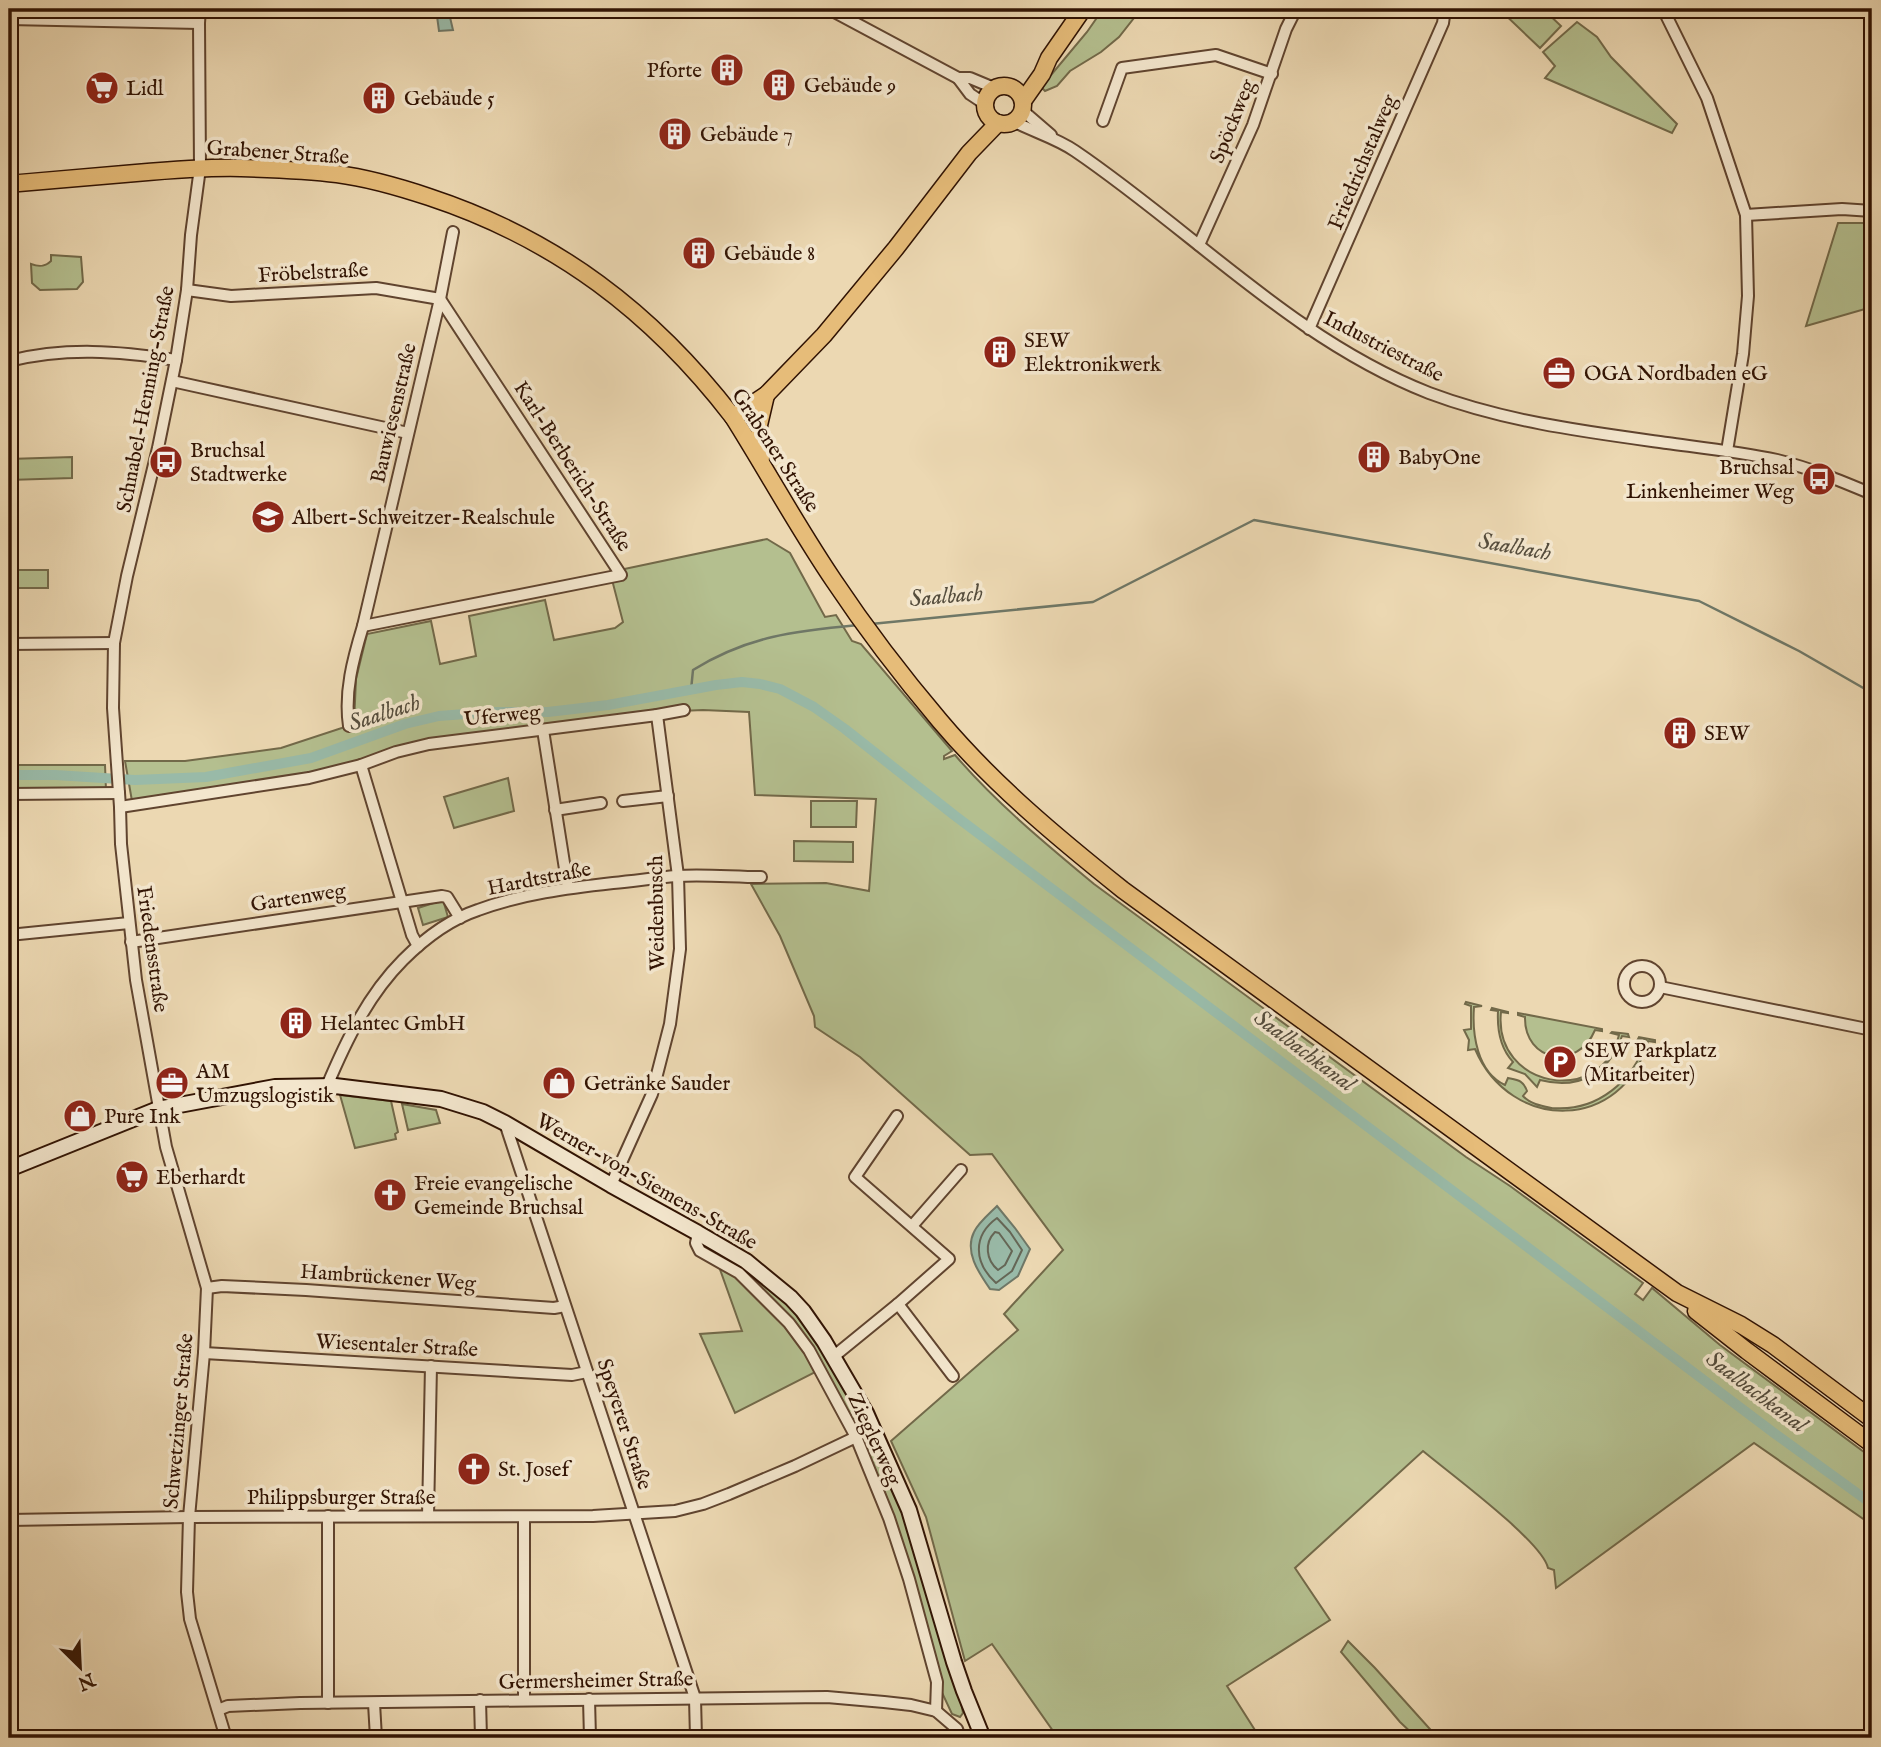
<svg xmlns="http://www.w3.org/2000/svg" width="1881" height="1747" font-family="'IM FELL English',serif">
  <rect width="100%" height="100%" fill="#ecd8b2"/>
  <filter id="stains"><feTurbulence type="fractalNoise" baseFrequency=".00286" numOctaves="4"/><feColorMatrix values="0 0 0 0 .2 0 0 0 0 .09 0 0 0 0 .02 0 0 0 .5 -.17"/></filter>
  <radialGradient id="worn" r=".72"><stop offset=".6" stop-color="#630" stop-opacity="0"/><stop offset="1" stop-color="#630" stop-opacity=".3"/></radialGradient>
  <!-- green -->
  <g fill="#b4bf8f" stroke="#726949" stroke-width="2">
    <polygon points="1103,9 1141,9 1119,37 1101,52 1070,71 1057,86 1045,91 1041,87 1087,32"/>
    <polygon points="1499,9 1543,9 1561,26 1540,48"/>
    <polygon points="1577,22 1597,37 1611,57 1677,124 1672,133 1545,78 1555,66 1543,52"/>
    <polygon points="1838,223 1872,223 1872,307 1806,326"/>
    <path d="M51 255 81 257 83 282 77 289 40 290 32 283 31 264C39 267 45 267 51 261Z"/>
    <polygon points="72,457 72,478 9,480 9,459"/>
    <path d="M767 539 790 553 825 617 836 615 852 641 861 644 952 751 944 756V759L955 755C996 803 1046 844 1094 884L1466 1157 1510 1186 1643 1283 1635 1294 1643 1300 1652 1288 1720 1345 1872 1458V1525L1754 1443 1556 1588 1554 1570 1548 1568C1542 1541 1448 1472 1423 1451L1295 1568 1330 1620 1227 1686 1260 1738H1058L992 1644 965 1661 926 1517 891 1441 1018 1330 1004 1314 1063 1250 992 1154 970 1155 860 1057 815 1027 814 1016 780 936 751 884 826 883 869 891 876 799 755 795 749 712 703 710 657 712 466 734 329 770 132 801 125 761H185L281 748 354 724 356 679 367 634 431 621 440 664 476 656 469 616 545 600 554 640 615 628 623 622 610 572Z"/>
    <rect x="9" y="570" width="39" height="18"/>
    <polygon points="9,765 105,765 106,790 9,790"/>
    <polygon points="508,778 514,811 454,828 444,797"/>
    <polygon points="811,801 857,801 856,827 811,827"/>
    <polygon points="794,841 853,842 853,862 794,861"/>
    <polygon points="443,900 448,917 423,925 418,908"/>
    <path d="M1466 1002 1482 1006 1474 1007C1472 1034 1477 1072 1505 1085L1508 1078C1518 1080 1523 1080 1527 1091L1523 1096C1530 1104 1542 1106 1552 1108 1597 1112 1634 1081 1646 1040L1638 1039 1639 1037 1655 1040V1042L1648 1041C1623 1132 1511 1133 1475 1049L1468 1050 1469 1040 1464 1030 1471 1029V1006L1465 1004Z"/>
    <path d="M1492 1008 1508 1012V1013L1501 1012C1493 1088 1601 1108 1619 1035L1611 1033 1612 1032 1628 1034 1629 1037 1622 1036C1609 1074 1579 1090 1540 1080L1537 1087 1525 1074 1508 1068 1513 1062C1500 1048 1497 1030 1498 1011L1491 1010Z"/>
    <path d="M1518 1013 1602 1029V1031L1595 1030C1578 1071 1524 1062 1525 1017L1518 1015Z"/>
    <polygon points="340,1095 391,1101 398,1132 395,1134 396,1139 355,1148"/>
    <polygon points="402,1104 436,1110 440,1123 408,1130"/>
    <polygon points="698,1233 791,1298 833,1357 909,1510 954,1662 963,1713 960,1717 952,1714 937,1682 889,1518 819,1370 735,1413 700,1334 742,1331 717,1261 700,1251"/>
    <polygon points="1348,1641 1375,1668 1438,1738 1417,1738 1400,1722 1341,1652"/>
  </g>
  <!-- water -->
  <g fill="#99baa8" stroke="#6f7766" stroke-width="2">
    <polygon points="436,9 450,9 449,13 453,30 439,31"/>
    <path d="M997 1206 1015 1228 1030 1249 1018 1276 999 1290 990 1289C979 1273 964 1252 974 1232 978 1223 990 1213 997 1206Z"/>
  </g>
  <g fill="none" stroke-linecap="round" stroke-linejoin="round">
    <!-- shore -->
    <g stroke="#656656" stroke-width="2">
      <path d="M997 1218 1010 1232 1022 1250 1012 1271 996 1283C974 1263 972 1236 997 1218Z"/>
      <path d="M995 1232 999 1233 1012 1251 1005 1265 998 1270C986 1260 984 1243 995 1232Z"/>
    </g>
    <!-- stream -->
    <g stroke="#6f7766" stroke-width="2.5">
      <polyline points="871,624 1093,602 1254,520 1699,601 1799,651 1872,693"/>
      <path d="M691 690 693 670C748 636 795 631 858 625"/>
    </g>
    <!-- canal -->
    <polyline stroke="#99baa8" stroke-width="10" points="9,775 55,775 135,780 206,777 311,758 405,724 439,716 491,712 548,712 608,705 716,685 742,682 760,684 780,689 814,707 845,729 954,815 1774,1433 1872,1504"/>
    <defs>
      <g id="street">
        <polyline points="200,9 199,23 200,168 191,235 187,290 176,360 158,448 127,576 114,643 113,708 120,807 121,844 136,980 166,1147 207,1288 204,1353 189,1517 187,1592 190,1619 226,1738"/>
        <polyline points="829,9 958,78 970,78 994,88"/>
        <polyline points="1663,9 1707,98 1746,215 1748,296 1743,354 1727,451"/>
        <polyline points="9,19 199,23"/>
        <polyline points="958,78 970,94 985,104"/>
        <polyline points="1022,110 1051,135"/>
        <path d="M1013 121C1034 132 1056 138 1075 151 1193 231 1294 340 1429 393 1506 422 1587 432 1667 443 1704 448 1741 452 1777 460 1810 468 1841 481 1872 494"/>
        <polyline points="1103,121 1122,68 1216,55 1272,74"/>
        <polyline points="1746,215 1842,209 1872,211"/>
        <polyline points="1199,245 1253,125 1286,29 1296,9"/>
        <polyline points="187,290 231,296 376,288 440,299 621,575 363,626"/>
        <polyline points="1309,329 1443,23 1445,9"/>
        <path d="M9 361C66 347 118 351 176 360"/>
        <polyline points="172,381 408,433"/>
        <polyline points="9,644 114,643"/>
        <path d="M349 726C344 692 353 659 363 626L440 299 453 232"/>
        <polyline points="543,730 568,888"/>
        <polyline points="361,765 412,935 418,946"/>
        <polyline points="9,794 119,793"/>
        <polyline points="623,801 668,796"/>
        <polyline points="120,807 309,778 361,765 396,752 429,744 657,715 684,710"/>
        <polyline points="555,810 601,803"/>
        <polyline points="9,935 129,923"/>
        <polyline points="131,942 442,896 447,897 460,918"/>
        <circle cx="1642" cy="984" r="18"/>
        <polyline points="1660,987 1872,1030"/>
        <path d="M327 1086C346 1041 368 995 403 960 424 939 451 919 478 910 521 894 568 888 613 883 634 881 655 878 676 876 704 874 733 877 761 877"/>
        <polyline points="505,1123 695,1698 696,1738"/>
        <polyline points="611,1185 652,1094 670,1024 680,949 678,876 657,715"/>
        <polyline points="912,1226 961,1170"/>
        <polyline points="698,1233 696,1243 700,1251 739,1273 789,1323 809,1350 856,1437 889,1518 909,1579 937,1682 936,1711"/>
        <polyline points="207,1288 222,1286 306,1290 554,1308 565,1306"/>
        <polyline points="898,1304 953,1376"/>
        <polyline points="204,1353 572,1375 587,1372"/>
        <polyline points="833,1357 898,1304 949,1259 855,1177 897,1116"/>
        <polyline points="428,1516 431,1366"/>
        <polyline points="524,1517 524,1699"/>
        <polyline points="9,1520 189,1517 593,1516 675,1511 703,1504 729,1494 795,1466 856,1437"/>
        <polyline points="589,1699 590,1738"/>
        <polyline points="480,1700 481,1738"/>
        <polyline points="328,1703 328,1516"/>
        <polyline points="374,1703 376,1738"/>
        <polyline points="218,1710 228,1706 300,1703 827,1697 884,1702 911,1705 936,1711 957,1729 960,1738"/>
      </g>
      <polyline id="secondary" points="9,1169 158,1109 275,1087 335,1086 441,1099 483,1112 505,1123 611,1185 698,1233 746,1261 791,1298 803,1311 824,1341 866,1413 909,1510 954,1662 964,1691 983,1738"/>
      <g id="primary">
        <circle cx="1004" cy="105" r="19"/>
        <polyline points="1023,101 1042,74 1049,58 1083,9"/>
        <path d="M9 184C51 180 93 177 136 173 171 170 206 167 241 168 273 169 305 170 337 174 368 178 399 187 429 197 556 239 652 312 733 417 767 471 798 528 834 581 866 629 902 676 940 721 994 785 1058 838 1123 890L1677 1293 1741 1325 1773 1345 1872 1419"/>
        <polyline points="733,417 766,395 824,335 896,248 969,153 998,123"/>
        <polyline points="761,458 759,425 766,395"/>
        <polyline points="1696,1311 1747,1351 1872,1444"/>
      </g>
    </defs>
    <!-- street casing -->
    <use href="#street" stroke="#60442f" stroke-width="14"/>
    <!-- secondary casing -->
    <use href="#secondary" stroke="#311303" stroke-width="18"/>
    <!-- primary casing -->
    <use href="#primary" stroke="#311303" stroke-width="19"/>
    <!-- street -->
    <use href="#street" stroke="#f3e6cd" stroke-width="10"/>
    <!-- secondary -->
    <use href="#secondary" stroke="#f3e6cd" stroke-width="14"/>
    <!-- primary -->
    <use href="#primary" stroke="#e6bc79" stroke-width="16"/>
  </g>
  <!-- icons -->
  <defs>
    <symbol id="building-disc" viewBox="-11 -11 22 22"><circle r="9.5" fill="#8f2418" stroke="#f3e6cd"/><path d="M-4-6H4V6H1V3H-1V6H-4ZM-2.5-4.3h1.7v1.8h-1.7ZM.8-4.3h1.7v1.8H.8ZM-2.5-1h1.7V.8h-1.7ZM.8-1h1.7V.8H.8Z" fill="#fff"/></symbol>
    <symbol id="supermarket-disc" viewBox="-11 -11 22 22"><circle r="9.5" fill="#8f2418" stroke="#f3e6cd"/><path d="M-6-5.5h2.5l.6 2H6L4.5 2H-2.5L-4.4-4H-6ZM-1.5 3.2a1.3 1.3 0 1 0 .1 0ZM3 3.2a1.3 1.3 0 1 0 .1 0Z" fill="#fff"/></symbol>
    <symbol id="office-disc" viewBox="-11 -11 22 22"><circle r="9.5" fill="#8f2418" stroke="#f3e6cd"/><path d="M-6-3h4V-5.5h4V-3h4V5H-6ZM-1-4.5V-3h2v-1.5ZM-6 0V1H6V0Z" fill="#fff"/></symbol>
    <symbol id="bus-disc" viewBox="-11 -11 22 22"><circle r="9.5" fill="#8f2418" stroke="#f3e6cd"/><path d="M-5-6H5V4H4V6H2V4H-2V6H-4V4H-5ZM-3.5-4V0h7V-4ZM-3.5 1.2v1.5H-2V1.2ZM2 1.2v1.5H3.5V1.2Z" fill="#fff"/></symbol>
    <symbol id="school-disc" viewBox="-11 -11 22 22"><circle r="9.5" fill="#8f2418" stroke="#f3e6cd"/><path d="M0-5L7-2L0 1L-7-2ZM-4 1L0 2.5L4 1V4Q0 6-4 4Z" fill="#fff"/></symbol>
    <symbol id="parking-disc" viewBox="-11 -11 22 22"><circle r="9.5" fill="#8f2418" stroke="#f3e6cd"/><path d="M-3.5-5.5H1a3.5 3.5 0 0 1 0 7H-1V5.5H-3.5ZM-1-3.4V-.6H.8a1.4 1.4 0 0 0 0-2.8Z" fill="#fff"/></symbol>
    <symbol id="shop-disc" viewBox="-11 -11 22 22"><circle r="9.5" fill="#8f2418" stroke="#f3e6cd"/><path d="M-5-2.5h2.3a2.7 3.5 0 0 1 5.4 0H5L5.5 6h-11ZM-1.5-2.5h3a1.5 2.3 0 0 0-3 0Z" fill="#fff"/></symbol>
    <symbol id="church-disc" viewBox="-11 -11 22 22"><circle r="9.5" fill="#8f2418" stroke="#f3e6cd"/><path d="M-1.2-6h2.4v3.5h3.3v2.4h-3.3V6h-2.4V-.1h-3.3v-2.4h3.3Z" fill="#fff"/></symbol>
  </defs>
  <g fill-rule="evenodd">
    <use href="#building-disc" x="708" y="51" width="38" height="38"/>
    <use href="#building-disc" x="760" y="66" width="38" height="38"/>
    <use href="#supermarket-disc" x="83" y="69" width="38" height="38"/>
    <use href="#building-disc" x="360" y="79" width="38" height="38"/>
    <use href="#building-disc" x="656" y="115" width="38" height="38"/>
    <use href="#building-disc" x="680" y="234" width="38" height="38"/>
    <use href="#building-disc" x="981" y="333" width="38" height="38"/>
    <use href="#office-disc" x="1540" y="354" width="38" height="38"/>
    <use href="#building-disc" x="1355" y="438" width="38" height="38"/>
    <use href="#bus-disc" x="147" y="443" width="38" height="38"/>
    <use href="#bus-disc" x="1800" y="460" width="38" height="38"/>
    <use href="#school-disc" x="249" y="498" width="38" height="38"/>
    <use href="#building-disc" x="1661" y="714" width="38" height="38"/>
    <use href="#building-disc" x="277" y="1004" width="38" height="38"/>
    <use href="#parking-disc" x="1541" y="1043" width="38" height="38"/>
    <use href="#office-disc" x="153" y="1064" width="38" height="38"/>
    <use href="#shop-disc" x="540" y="1064" width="38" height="38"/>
    <use href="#shop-disc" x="61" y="1097" width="38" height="38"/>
    <use href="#supermarket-disc" x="113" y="1158" width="38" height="38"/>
    <use href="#church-disc" x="371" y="1176" width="38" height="38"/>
    <use href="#church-disc" x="455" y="1450" width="38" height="38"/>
  </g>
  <g text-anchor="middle" stroke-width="7" stroke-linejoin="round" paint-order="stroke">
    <!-- poi labels -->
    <g font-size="21" fill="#311303" stroke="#f3e6cd" text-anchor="start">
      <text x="702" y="77" text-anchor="end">Pforte</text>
      <text x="804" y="92">Gebäude 9</text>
      <text x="126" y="95">Lidl</text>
      <text x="404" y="105">Gebäude 5</text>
      <text x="700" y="141">Gebäude 7</text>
      <text x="724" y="260">Gebäude 8</text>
      <text x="1024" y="347">SEW<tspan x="1024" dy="24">Elektronikwerk</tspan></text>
      <text x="1584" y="380">OGA Nordbaden eG</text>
      <text x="190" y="457">Bruchsal<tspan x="190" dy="24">Stadtwerke</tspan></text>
      <text x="1398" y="464">BabyOne</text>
      <text x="1794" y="474" text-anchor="end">Bruchsal<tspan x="1794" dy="24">Linkenheimer Weg</tspan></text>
      <text x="292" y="524">Albert-Schweitzer-Realschule</text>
      <text x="1704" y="740">SEW</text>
      <text x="320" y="1030">Helantec GmbH</text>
      <text x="1584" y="1057">SEW Parkplatz<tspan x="1584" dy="24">(Mitarbeiter)</tspan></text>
      <text x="196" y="1078">AM<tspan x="196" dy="24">Umzugslogistik</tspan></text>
      <text x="584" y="1090">Getränke Sauder</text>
      <text x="104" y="1123">Pure Ink</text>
      <text x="156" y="1184">Eberhardt</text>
      <text x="414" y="1190">Freie evangelische<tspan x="414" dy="24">Gemeinde Bruchsal</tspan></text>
      <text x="498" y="1476">St. Josef</text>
    </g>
    <!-- street labels -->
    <g font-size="21" fill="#311303" stroke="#f3e6cd">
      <text transform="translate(1232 121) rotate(-68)" y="7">Spöckweg</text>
      <text transform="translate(278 152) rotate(4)" y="7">Grabener Straße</text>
      <text transform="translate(1362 162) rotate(-67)" y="7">Friedrichstalweg</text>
      <text transform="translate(313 272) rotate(-3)" y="7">Fröbelstraße</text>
      <text transform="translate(1384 346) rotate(27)" y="7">Industriestraße</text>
      <text transform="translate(145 399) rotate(-79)" y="7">Schnabel-Henning-Straße</text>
      <text transform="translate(393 413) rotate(-77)" y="7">Bauwiesenstraße</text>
      <text transform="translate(776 450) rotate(57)" y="7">Grabener Straße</text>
      <text transform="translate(573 466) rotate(57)" y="7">Karl-Berberich-Straße</text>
      <text transform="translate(502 715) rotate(-6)" y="7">Uferweg</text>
      <text transform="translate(539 878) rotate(-11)" y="7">Hardtstraße</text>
      <text transform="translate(298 897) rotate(-9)" y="7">Gartenweg</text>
      <text transform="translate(656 913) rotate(-91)" y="7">Weidenbusch</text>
      <text transform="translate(153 949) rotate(82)" y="7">Friedensstraße</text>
      <text transform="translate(647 1181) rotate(30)" y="7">Werner-von-Siemens-Straße</text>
      <text transform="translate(388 1277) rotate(4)" y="7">Hambrückener Weg</text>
      <text transform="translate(397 1345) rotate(3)" y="7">Wiesentaler Straße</text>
      <text transform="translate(178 1421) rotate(-85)" y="7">Schwetzinger Straße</text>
      <text transform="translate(625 1424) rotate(72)" y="7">Speyerer Straße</text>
      <text transform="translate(875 1439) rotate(65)" y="7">Zieglerweg</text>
      <text x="341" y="1504">Philippsburger Straße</text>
      <text transform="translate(596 1680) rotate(-1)" y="7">Germersheimer Straße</text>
    </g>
    <!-- water labels -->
    <g font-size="23" font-style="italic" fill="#554d3d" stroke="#f3e6cd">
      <text transform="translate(1515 546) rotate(10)" y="8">Saalbach</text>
      <text transform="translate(946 595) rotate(-5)" y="8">Saalbach</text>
      <text transform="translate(384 712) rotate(-18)" y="8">Saalbach</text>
      <text transform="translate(1305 1050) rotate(37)" y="8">Saalbachkanal</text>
      <text transform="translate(1757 1391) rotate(37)" y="8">Saalbachkanal</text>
    </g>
  </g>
  <!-- margin -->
  <rect width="1881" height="1747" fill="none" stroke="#ecd8b2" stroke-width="35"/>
  <rect x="10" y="10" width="1860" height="1726" fill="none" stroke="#311303" stroke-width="3.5"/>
  <rect x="18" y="18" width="1846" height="1712" fill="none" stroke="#311303" stroke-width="2"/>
  <!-- north arrow -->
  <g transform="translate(80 1667) rotate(156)" stroke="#f3e6cd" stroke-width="5" paint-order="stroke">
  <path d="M0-5L12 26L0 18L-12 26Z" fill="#311303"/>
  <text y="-10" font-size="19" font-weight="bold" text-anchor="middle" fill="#311303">N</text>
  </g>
  <rect width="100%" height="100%" filter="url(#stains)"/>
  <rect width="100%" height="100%" fill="url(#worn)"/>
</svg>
